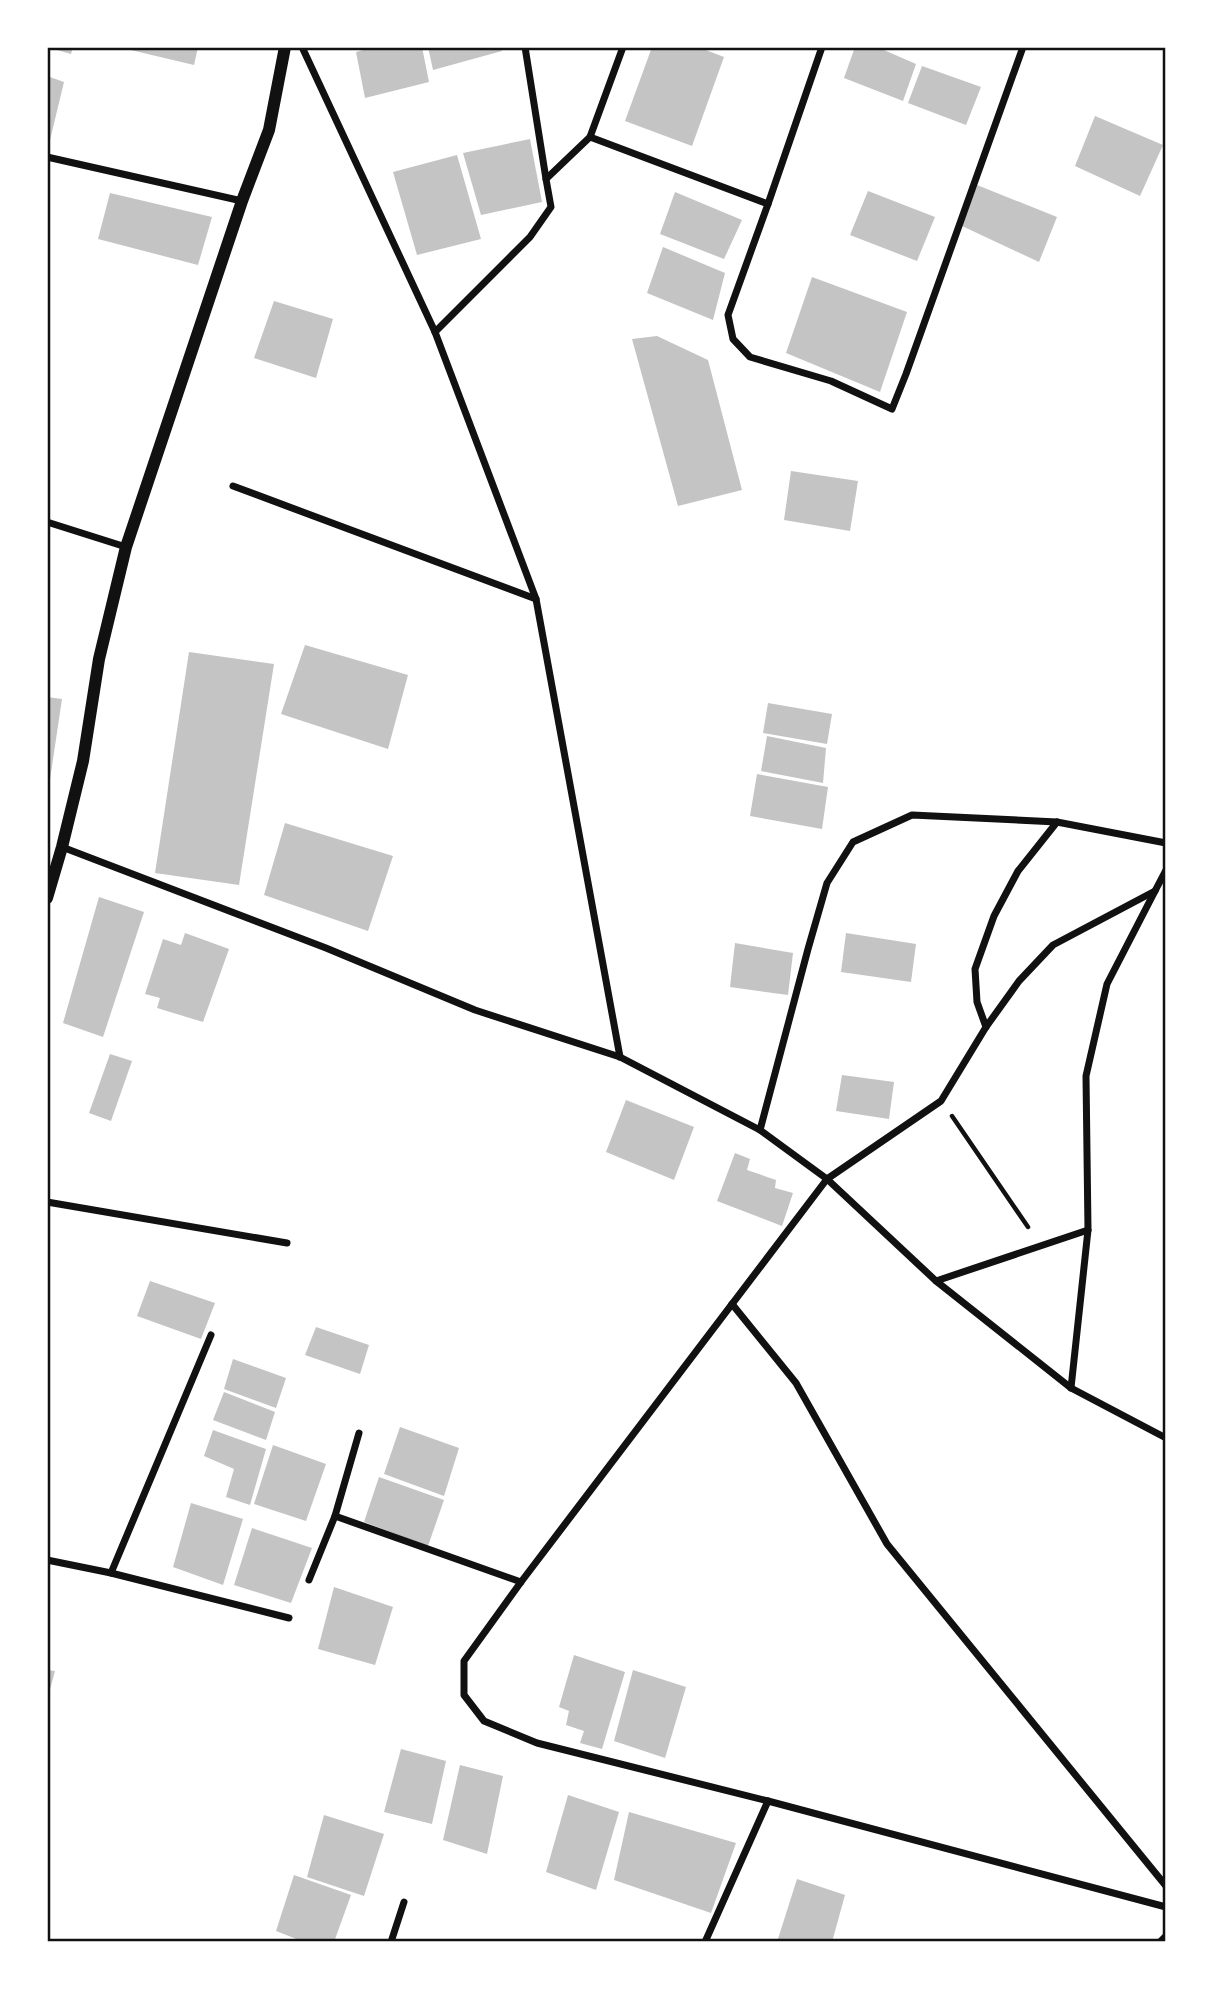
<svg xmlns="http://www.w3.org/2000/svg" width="1213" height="1989" font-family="Literata,serif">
  <rect width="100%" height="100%" fill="#fff"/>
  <!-- building -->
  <g fill="#c4c4c4">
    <polygon points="47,47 73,47 71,54"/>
    <polygon points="118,47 198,47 194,65"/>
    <polygon points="374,47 422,47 429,82 365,98 356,52"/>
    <polygon points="428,47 500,47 502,51 433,70"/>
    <polygon points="652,47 698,47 724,57 692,146 625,121"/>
    <polygon points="855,47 877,47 916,64 903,101 844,78"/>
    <polygon points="922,66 981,87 966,125 908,103"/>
    <polygon points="47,76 64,82 50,140 47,139"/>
    <polygon points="1095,116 1163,145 1140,196 1075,166"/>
    <polygon points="530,139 542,202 481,215 463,153"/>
    <polygon points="457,155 481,239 417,255 393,172"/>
    <polygon points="977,185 1057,217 1039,262 962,226"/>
    <polygon points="868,191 935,217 917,261 850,235"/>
    <polygon points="675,192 742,220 724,259 660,234"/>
    <polygon points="110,193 212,217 198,265 98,239"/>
    <polygon points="663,247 725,273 713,320 647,293"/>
    <polygon points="812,277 907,312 880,392 786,353"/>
    <polygon points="274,301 333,319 316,378 254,358"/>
    <polygon points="657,336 708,360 742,490 678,506 632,339"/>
    <polygon points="791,471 858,481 850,531 784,520"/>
    <polygon points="305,645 408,675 388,749 281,714"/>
    <polygon points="189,652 274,664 239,885 155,873"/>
    <polygon points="47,697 62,699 49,786 47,786"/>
    <polygon points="768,703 832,714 827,744 763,733"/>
    <polygon points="767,736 826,748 823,783 761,771"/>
    <polygon points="757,774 828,787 822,829 750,816"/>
    <polygon points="285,823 393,856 368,931 264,895"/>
    <polygon points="99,897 144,912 103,1037 63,1023"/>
    <polygon points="185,933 229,949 203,1022 157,1008 160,998 145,994 163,939 181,945"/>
    <polygon points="846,933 916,944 911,982 841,972"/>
    <polygon points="735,943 793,953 788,995 730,987"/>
    <polygon points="110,1054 132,1061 111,1121 89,1113"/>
    <polygon points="842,1075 894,1082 889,1119 836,1111"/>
    <polygon points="626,1100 694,1127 674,1180 606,1152"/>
    <polygon points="735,1153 750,1159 747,1170 776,1180 775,1188 793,1193 782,1226 717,1201"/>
    <polygon points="150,1281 215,1303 201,1339 137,1316"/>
    <polygon points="316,1327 369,1345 360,1374 305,1355"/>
    <polygon points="233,1359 286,1378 276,1408 224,1389"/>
    <polygon points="224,1392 275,1412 266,1440 213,1420"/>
    <polygon points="400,1427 459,1448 444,1496 384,1474"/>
    <polygon points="213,1430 266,1449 250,1505 226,1497 234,1469 204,1456"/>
    <polygon points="273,1445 326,1464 306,1521 254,1504"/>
    <polygon points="379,1477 444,1500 428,1546 364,1522"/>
    <polygon points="191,1503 243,1519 223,1585 173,1567"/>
    <polygon points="252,1528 312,1548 291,1603 234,1585"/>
    <polygon points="334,1587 393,1607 375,1665 318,1649"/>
    <polygon points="574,1655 625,1672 602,1749 580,1743 584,1731 566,1725 569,1711 559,1707"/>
    <polygon points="47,1670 55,1671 48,1697 47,1697"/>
    <polygon points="633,1670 686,1687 665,1758 614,1741"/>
    <polygon points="401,1749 446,1761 432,1824 384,1812"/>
    <polygon points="460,1765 503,1776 487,1854 443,1840"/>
    <polygon points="568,1795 619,1812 596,1890 546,1872"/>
    <polygon points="629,1812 736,1843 711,1913 614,1880"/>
    <polygon points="324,1815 384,1834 364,1896 307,1877"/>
    <polygon points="294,1875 351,1895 334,1942 304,1942 276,1931"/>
    <polygon points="797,1879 845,1895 832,1942 777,1942"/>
  </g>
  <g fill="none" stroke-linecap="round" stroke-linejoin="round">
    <!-- path -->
    <polyline stroke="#111" stroke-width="4.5" points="952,1116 1028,1227"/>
    <!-- minor -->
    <g stroke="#111" stroke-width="7">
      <polyline points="302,47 435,332 536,599 620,1057"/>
      <polyline points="525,47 546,179"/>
      <polyline points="590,137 768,204 728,315 733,339 750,357 831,381 892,409 906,374 1023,47"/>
      <polyline points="47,157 242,201"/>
      <polyline points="768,204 822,47"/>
      <polyline points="435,332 530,237 551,207 546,179 590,137 623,47"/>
      <polyline points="233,486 536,599"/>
      <polyline points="47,522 126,547"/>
      <polyline points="62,847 326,948 475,1010 620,1057 760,1130 827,1179 936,1281 1071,1388 1166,1438"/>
      <polyline points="1166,870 1155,891 1053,945 1019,981 986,1027 941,1101 827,1179 521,1582 464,1661 464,1695 484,1721 537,1743 768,1801 1166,1907"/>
      <polyline points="986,1027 977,1002 975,969 994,916 1018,871 1057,822"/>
      <polyline points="760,1130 808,949 827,883 853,842 912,815 1057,822 1166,843"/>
      <polyline points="47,1202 287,1243"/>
      <polyline points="936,1281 1088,1230"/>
      <polyline points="732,1304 796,1383 887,1544 1166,1886"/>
      <polyline points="1071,1388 1088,1230 1086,1076 1107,984 1155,891"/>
      <polyline points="335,1516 359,1433"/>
      <polyline points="47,1560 111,1573 289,1618"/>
      <polyline points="111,1573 211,1335"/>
      <polyline points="309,1580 335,1516 521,1582"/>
      <polyline points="391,1942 404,1902"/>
      <polyline points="705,1942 768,1801"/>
      <polyline points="1160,1942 1166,1936"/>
    </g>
    <!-- tertiary -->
    <polyline stroke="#111" stroke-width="12" points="47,898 62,847 83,761 99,659 126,547 242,201 269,130 285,47"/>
  </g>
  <!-- border -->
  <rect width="1213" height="1989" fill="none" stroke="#ffffff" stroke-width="98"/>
  <rect x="49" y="49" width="1115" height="1891" fill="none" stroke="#111" stroke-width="2.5"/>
</svg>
